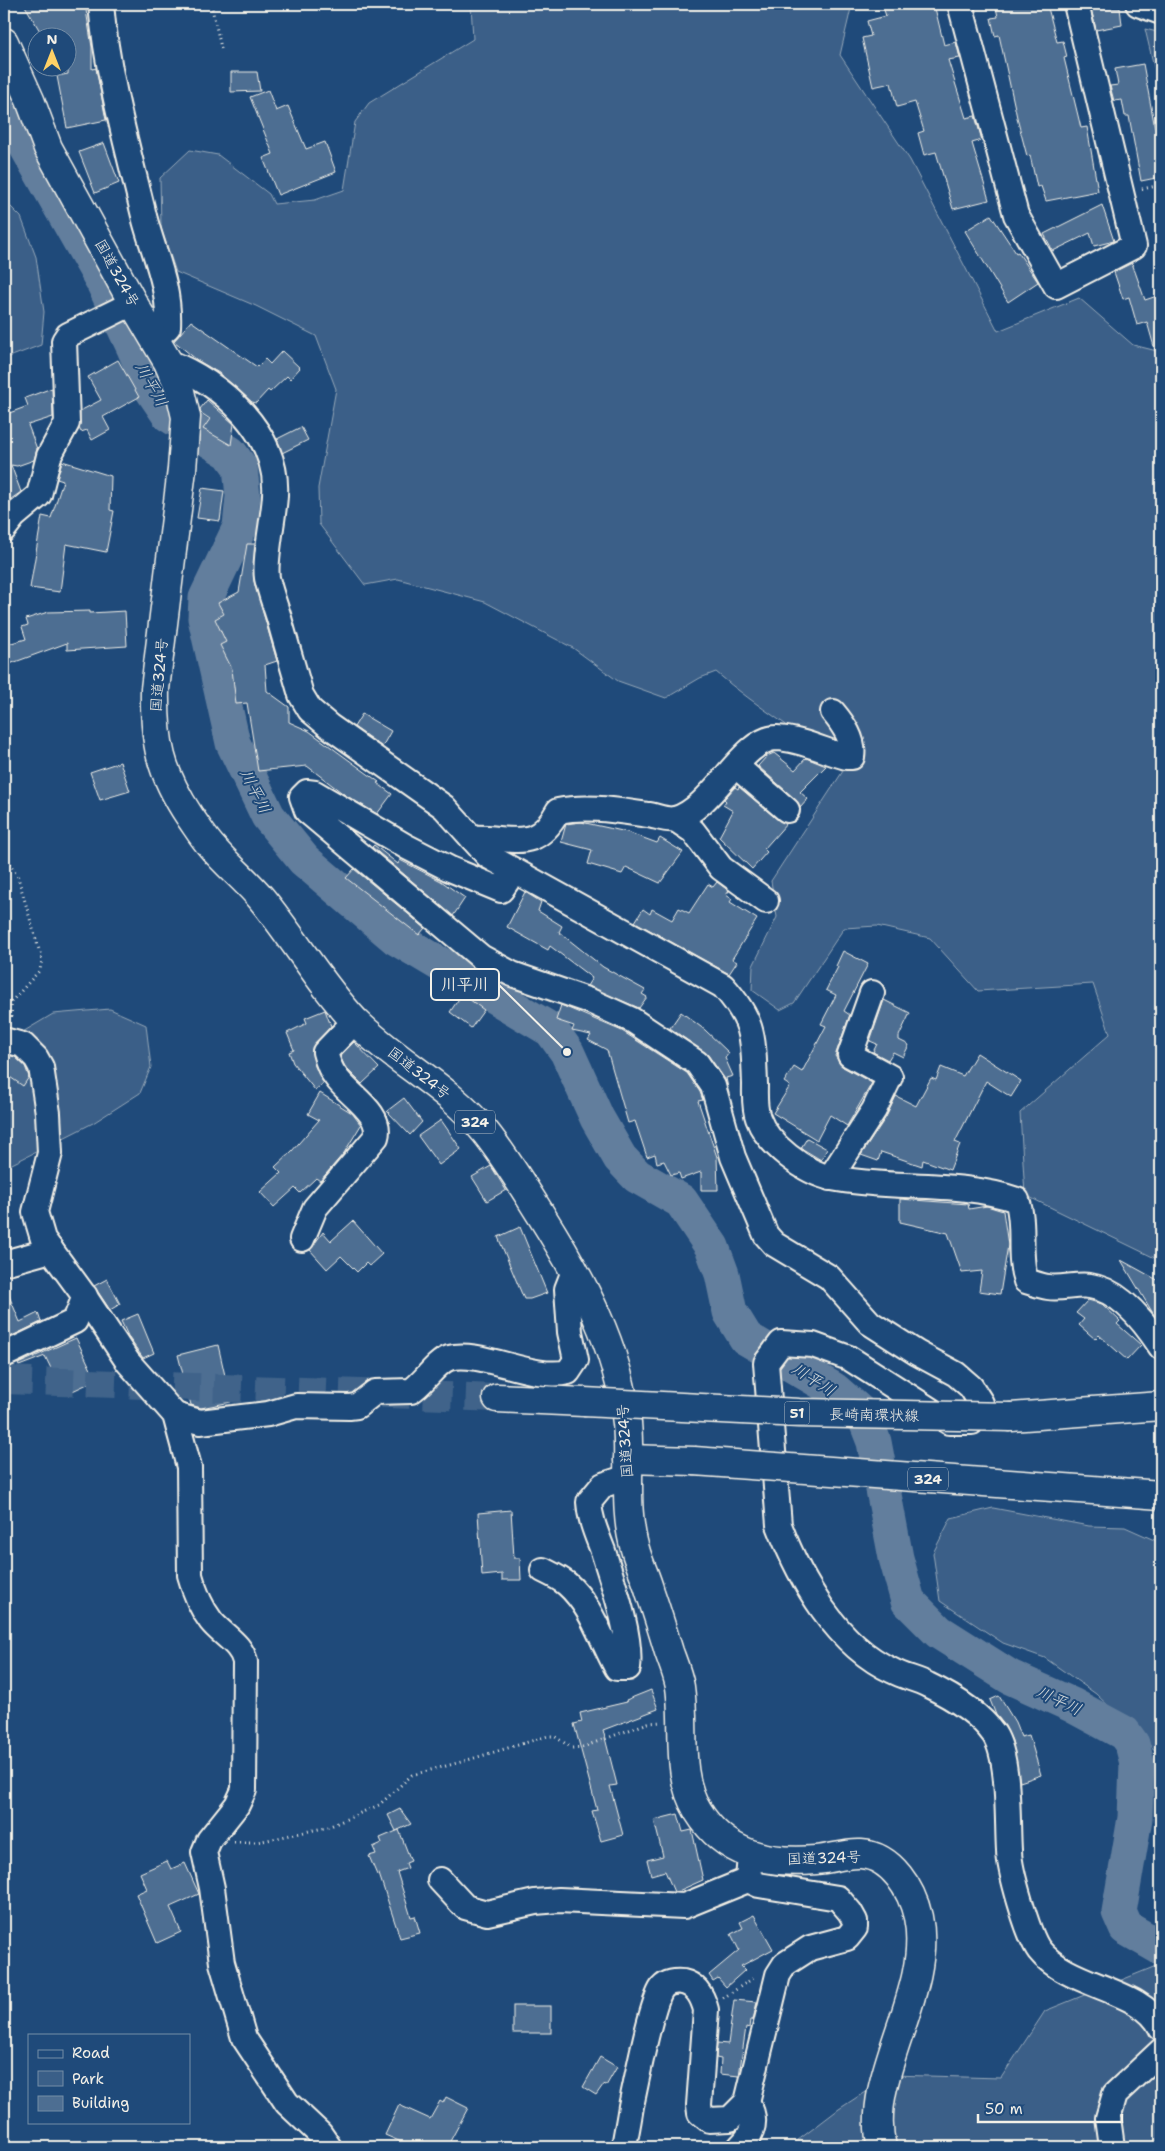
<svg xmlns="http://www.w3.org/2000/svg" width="1165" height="2151" font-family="'Shantell Sans','Klee One',sans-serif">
  <rect width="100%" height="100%" fill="#1f4a7a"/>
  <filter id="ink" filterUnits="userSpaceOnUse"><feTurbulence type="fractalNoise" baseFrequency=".02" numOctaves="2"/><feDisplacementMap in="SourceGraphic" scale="10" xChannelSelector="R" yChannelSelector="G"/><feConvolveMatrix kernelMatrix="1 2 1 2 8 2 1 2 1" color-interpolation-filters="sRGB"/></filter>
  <g filter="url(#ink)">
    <!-- green -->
    <g fill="#3a5f88" stroke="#97a8b8">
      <path d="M471 4H852L840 55 910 160 998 331 1079 298 1133 345 1161 352V1261L1025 1195 1020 1113 1110 1034 1093 984 978 991 930 938 877 926 844 928 794 1003 780 1010 752 990 753 966 777 917 771 881 845 768C803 734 756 707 716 672L700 678 666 698 618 681 573 648 485 602 398 579 365 585 319 524 318 488 336 389 316 336 256 306 176 272 161 228 160 178 190 150 218 155 269 194 274 204 315 200 344 190 355 122 369 103 473 39Z"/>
      <polygon points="1145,29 1161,33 1161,96"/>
      <polygon points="4,200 21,217 36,257 44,312 41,345 4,359"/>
      <polygon points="110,1009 146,1025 151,1067 140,1093 93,1123 4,1168 4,1043 53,1014"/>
      <polygon points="993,1508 1089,1526 1125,1527 1161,1543 1161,1756 1096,1694 1045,1658 1003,1643 940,1601 933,1553 951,1518"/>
      <polygon points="1161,1964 1161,2147 789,2147 839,2109 891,2075 1001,2078 1045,2011"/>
    </g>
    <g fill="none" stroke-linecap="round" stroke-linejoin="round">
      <!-- river -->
      <polyline stroke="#627e9d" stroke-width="35" points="4,107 103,282 134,348 150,387 169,415 230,453 240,467 243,496 240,527 206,598 205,618 233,743 268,816 304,860 396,938 551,1030 567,1052 597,1118 620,1158 637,1176 681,1201 712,1247 722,1274 730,1312 746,1338 833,1389 864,1416 874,1442 896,1558 908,1601 939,1632 1010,1677 1072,1705 1124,1733 1132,1744 1137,1763 1135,1818 1119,1912 1126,1928 1161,1948"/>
    </g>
    <!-- building -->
    <g fill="#4d6e92" stroke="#f4f1e8">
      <polygon points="24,4 85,4 92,47 92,69 96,68 106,120 67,128 57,76 68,74 68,38 44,38"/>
      <polygon points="882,4 934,4 944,45 956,42 960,58 948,60 966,118 975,116 982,140 972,143 989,200 953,209 936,152 924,155 918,133 924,131 915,102 897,107 891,83 873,87 862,38 871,36 867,21 886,16"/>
      <polygon points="1012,4 1047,4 1057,42 1063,41 1067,57 1064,58 1081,128 1087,127 1098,191 1046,201 1041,186 1037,187 1030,155 1027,156 1018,122 999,35 995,36 991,18 998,17 996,7"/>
      <polygon points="1091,8 1120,8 1122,25 1096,30"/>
      <polygon points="1143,64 1155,128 1158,127 1161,142 1161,177 1141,181 1129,116 1125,116 1122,100 1114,101 1110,86 1118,85 1115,69"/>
      <polygon points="231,72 257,72 260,91 231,92"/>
      <polygon points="268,90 276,111 288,106 306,149 325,142 336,172 278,195 263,158 273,154 250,97"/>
      <polygon points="104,143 119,183 95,193 79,152"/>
      <polygon points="1102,205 1114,241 1094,246 1090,233 1053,251 1044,234"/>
      <polygon points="991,215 1016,253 1018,252 1038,282 1008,302 965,231"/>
      <polygon points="1132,263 1145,300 1157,296 1161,313 1161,356 1157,357 1147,322 1137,325 1129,297 1123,299 1114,272"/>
      <polygon points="191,321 257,367 265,359 270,364 282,351 300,368 290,379 287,376 270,392 268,390 256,403 252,402 219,373 197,360 174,341"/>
      <polygon points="118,360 139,397 103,417 110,430 92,440 87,430 81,432 79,428 80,411 101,400 88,377"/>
      <polygon points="52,388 53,417 28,425 37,449 34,460 17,466 11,465 21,492 4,504 4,415 28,406 25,398"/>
      <polygon points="207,400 234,424 231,445 203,429 210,419 201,413 200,409"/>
      <polygon points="301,427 308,440 282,453 277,439"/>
      <polygon points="62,461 111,476 110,510 114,511 106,552 66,544 60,592 30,588 42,516 51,518 63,481 57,479"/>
      <polygon points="202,488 224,491 220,521 197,518"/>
      <polygon points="247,544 255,544 254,581 277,661 265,665 267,691 289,707 289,722 309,731 379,782 377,783 392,794 377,814 345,795 307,766 258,771 247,703 236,704 232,669 220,645 226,642 215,619 224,614 218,603 239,592"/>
      <polygon points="90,611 90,613 125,611 127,646 67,650 67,643 4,666 4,645 26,639 22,627 28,625 26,619 48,612"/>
      <polygon points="362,714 391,731 382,747 354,727"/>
      <polygon points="774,753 795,770 806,758 826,766 800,792 808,799 800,808 796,800 758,766 767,756"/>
      <polygon points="120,762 130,791 100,800 90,772"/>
      <polygon points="735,787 738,789 739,787 778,820 787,823 764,849 767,852 752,869 719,837 733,811 723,805 726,801 724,799"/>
      <polygon points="581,822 627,832 657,843 660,838 683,852 660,883 626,867 622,874 588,864 592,850 561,842 566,824"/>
      <polygon points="374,845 398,864 400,860 441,881 465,898 453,916 372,847"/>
      <polygon points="354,869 425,928 419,935 346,878"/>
      <polygon points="717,882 729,891 726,895 732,899 730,902 757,919 732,959 737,962 729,974 635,922 643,909 650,914 652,909 672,920 679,908 689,913 708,884 713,887"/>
      <polygon points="525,892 541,902 538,911 562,926 559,932 603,967 645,990 642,994 647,997 639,1008 587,986 592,978 550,946 548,950 507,927"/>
      <polygon points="843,951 868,964 844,1011 850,1015 835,1056 843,1067 872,1083 847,1126 830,1115 817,1140 773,1113 790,1086 784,1082 794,1067 802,1072 826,1026 821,1024 836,995 826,990 838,967 836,966"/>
      <polygon points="462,994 484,1010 471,1028 450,1012"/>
      <polygon points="884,1000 910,1013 899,1036 899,1040 909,1045 903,1057 893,1052 888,1060 873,1052 877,1044 870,1041"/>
      <polygon points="561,1005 622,1031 687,1073 700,1092 703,1100 698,1101 717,1157 718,1190 701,1190 701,1172 681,1179 679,1173 671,1175 664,1161 657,1163 655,1154 647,1157 635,1121 628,1123 607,1050 588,1040 591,1035 572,1031 574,1026 556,1020"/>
      <polygon points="325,1010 331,1026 312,1049 315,1066 324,1083 315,1090 293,1063 289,1052 294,1050 287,1033 307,1023 305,1018"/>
      <polygon points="681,1012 705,1030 729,1053 725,1058 733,1076 726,1078 728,1088 724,1078 708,1055 670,1028"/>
      <polygon points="354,1042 379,1068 362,1084 345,1067 340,1056"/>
      <polygon points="977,1053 1021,1081 1011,1097 986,1081 955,1142 960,1144 950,1170 923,1160 922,1166 881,1152 878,1161 861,1155 886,1117 896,1096 916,1106 931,1078 936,1080 941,1067 963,1076"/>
      <polygon points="4,1054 15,1057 25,1066 29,1077 23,1086 4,1073"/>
      <polygon points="320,1093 352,1113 361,1125 344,1153 320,1181 316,1178 300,1193 295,1188 274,1207 260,1192 281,1173 275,1167 292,1151 319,1120 308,1114"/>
      <polygon points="404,1098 422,1122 410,1135 387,1111"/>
      <polygon points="441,1120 461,1149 439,1165 418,1136"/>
      <polygon points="807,1138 827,1149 821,1160 801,1148"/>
      <polygon points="491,1166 506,1190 487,1201 472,1177"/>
      <polygon points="900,1199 968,1204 969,1209 987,1206 1003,1211 1008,1245 1000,1294 979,1291 982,1271 962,1273 948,1233 900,1222"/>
      <polygon points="353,1221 382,1254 369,1266 366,1263 357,1272 341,1256 327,1269 310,1250 323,1232 331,1241"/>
      <polygon points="520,1227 547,1293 530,1299 524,1299 498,1237"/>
      <polygon points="1121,1260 1161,1282 1161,1323 1154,1315"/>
      <polygon points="107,1279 120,1304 110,1310 94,1286"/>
      <polygon points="4,1284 20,1322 38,1313 41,1322 8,1338 4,1328"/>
      <polygon points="1088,1300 1102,1304 1120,1321 1117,1324 1141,1345 1127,1360 1099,1335 1095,1339 1079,1325 1084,1319 1076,1313"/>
      <polygon points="138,1314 154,1353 143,1358 129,1338 121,1321"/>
      <polygon points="76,1338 96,1380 64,1395 45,1356 19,1366 18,1364"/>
      <polygon points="218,1345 231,1402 201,1408 191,1405 178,1355"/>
      <polygon points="511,1510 514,1558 520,1558 521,1580 502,1580 502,1574 482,1576 478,1513"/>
      <polygon points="651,1690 658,1709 603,1730 617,1785 610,1786 623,1835 601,1841 592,1811 597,1810 574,1724 582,1722 580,1713 627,1702 626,1700"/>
      <polygon points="999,1696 1015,1722 1021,1737 1029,1735 1041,1775 1020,1782 1012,1741 1005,1726 996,1715 990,1700"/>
      <polygon points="400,1809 411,1824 396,1831 388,1815"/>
      <polygon points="678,1814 683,1832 692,1830 703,1880 676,1892 674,1892 665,1871 651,1875 647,1860 663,1856 654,1820"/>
      <polygon points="399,1830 411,1861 406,1863 408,1868 397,1872 411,1917 415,1916 420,1933 400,1938 379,1874 377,1875 369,1856 376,1854 373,1847 382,1843 380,1838"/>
      <polygon points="167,1861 171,1869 185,1863 199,1894 170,1907 181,1932 157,1943 136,1894 147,1889 140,1873"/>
      <polygon points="754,1915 773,1949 741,1966 745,1970 726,1987 718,1978 713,1981 709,1975 739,1950 731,1934 743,1928 740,1922"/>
      <polygon points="734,2000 757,2002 753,2020 750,2020 749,2028 746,2027 739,2076 720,2074 721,2059 716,2058 717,2043 728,2044"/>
      <rect x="513" y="2006" width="38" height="27"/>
      <polygon points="600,2057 617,2067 606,2086 603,2085 596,2095 583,2087"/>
      <polygon points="446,2097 468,2108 447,2147 413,2147 385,2135 399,2105 430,2119 440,2101 443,2103"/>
    </g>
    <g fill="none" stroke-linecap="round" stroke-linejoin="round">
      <!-- highway-tunnel -->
      <polyline stroke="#3f638a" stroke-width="28" stroke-dasharray="28 14" stroke-linecap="butt" points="4,1380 497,1398"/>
      <defs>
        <g id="minor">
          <path d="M101 4C107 76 128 149 145 220 155 257 170 287 168 327L155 338"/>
          <polyline points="960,4 1016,215 1056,286 1134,246 1076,4"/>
          <polyline points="1138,4 1161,12"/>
          <path d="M168 362C221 382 279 434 275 495 274 517 264 559 267 578 270 592 275 605 279 618 286 644 294 670 301 695L310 710 329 726 444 807 488 856 723 986C755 1022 753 1037 755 1084 755 1095 754 1107 758 1118 767 1144 805 1173 832 1178 893 1190 958 1180 1017 1200 1026 1226 1017 1255 1026 1281 1033 1283 1041 1286 1048 1287 1062 1289 1076 1284 1090 1286 1120 1290 1146 1324 1161 1347"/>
          <polyline points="4,529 14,516 39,495 49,456 67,423 64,341 68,335 133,303"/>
          <polyline points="736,766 787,810"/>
          <polyline points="675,819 693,831 721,868 766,901"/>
          <path d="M472 838C512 836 535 854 558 811 588 805 619 811 649 815 656 816 667 821 675 819 714 808 742 738 777 738 800 739 824 751 846 757H852C855 740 843 724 833 712"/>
          <path d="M514 871 501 890 450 869 407 847 315 793 307 792 302 797 307 811 481 957 512 974 590 1001 632 1020 697 1063 713 1086 733 1157 766 1235 774 1244 829 1277 870 1323 917 1353 956 1374 971 1387 981 1403 978 1415 972 1422H949L849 1358 813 1345 781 1343 766 1363 779 1525C800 1580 837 1646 893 1671 904 1677 917 1679 928 1685 951 1696 979 1713 994 1734 1010 1759 1007 1820 1009 1850 1009 1869 1028 1935 1039 1950 1069 1988 1143 1988 1161 2028"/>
          <path d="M4 1040 23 1045 36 1058 41 1067 48 1113 50 1153 35 1212 43 1239 81 1291 128 1362 175 1415 189 1467 190 1575C194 1590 201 1608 211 1621 222 1635 242 1644 245 1662L244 1790 237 1805 209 1840 204 1852 212 1888 222 1963 244 2038 287 2103 320 2134 329 2147"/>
          <polyline points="830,1178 874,1110 890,1077 850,1055 872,993"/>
          <path d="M302 1239 315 1208 376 1137C383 1113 348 1095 336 1077 331 1071 327 1060 325 1052L355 1021"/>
          <polyline points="4,1263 51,1250"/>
          <polyline points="4,1355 75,1321 85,1296"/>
          <path d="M175 1415 200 1422 268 1414 296 1406 349 1407 357 1406 375 1392 411 1391C424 1383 435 1363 449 1358 480 1349 532 1381 568 1372L576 1360 570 1332 567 1289 574 1271"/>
          <path d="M543 1570C551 1574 560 1578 567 1584 592 1606 601 1640 617 1668H628C632 1636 613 1583 603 1551 597 1535 590 1520 589 1502L603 1485 628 1477"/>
          <polyline points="440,1880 465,1907 487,1913 535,1902 559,1900 684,1906 748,1880"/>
          <path d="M624 2147C626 2134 629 2120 631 2106 636 2084 651 2003 662 1988 667 1982 676 1981 683 1982 697 1985 703 1998 706 2010L699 2105 700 2113 709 2120 730 2119 747 2102 778 1975 785 1964 810 1948 847 1938 855 1928V1921L850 1912 838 1898 759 1885 748 1880 750 1855"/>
          <path d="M740 2147C754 2133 758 2120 747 2102"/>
          <polyline points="1112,2147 1108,2118 1115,2094 1161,2051"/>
        </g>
        <g id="highway">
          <path d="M4 42 30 100 48 148 133 303 168 362 179 387 186 417 182 469 155 689C154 742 160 772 190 817 197 827 203 837 211 846 227 865 246 880 261 898 294 938 320 984 355 1021 396 1062 449 1087 486 1133 506 1158 524 1188 541 1215 582 1280 618 1346 627 1423 631 1464 623 1509 635 1549 639 1564 646 1577 650 1592 657 1612 663 1632 669 1652 673 1663 678 1675 680 1687 686 1728 675 1774 698 1811 725 1855 768 1864 816 1860 831 1859 846 1853 861 1854 892 1856 912 1890 918 1917 934 1992 863 2077 882 2147"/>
          <polyline points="497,1398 584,1402"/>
          <polyline points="1011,1417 1161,1406"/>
          <polyline points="628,1459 694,1461"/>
        </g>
      </defs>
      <!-- minor casing -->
      <use href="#minor" stroke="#f4f1e8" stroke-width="28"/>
      <!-- highway casing -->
      <use href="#highway" stroke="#f4f1e8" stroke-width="31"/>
      <!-- path -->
      <g stroke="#f4f1e8" stroke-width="3" stroke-dasharray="1 4" stroke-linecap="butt">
        <polyline points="211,4 222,52"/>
        <polyline points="1142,189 1161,185"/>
        <polyline points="4,855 17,874 42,960 40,970 11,1002 12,1020"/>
        <polyline points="234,1842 258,1842 328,1827 379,1805 412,1775 461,1762 548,1736 554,1736 572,1748 583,1747 648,1723 661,1722"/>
        <polyline points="723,1998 755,1977"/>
      </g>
      <!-- minor -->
      <use href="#minor" stroke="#1f4a7a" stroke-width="24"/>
      <!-- highway -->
      <use href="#highway" stroke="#1f4a7a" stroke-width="28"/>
      <defs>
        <g id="highway-bridge">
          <polyline points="584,1402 799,1413 1011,1417"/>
          <polyline points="694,1461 1161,1495"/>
        </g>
      </defs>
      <!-- highway-bridge casing -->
      <use href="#highway-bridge" stroke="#f4f1e8" stroke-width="31" stroke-linecap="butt"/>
      <!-- highway-bridge -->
      <use href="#highway-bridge" stroke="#1f4a7a" stroke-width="28"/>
    </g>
  </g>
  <g text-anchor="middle" stroke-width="4" stroke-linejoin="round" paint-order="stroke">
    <!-- shield labels -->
    <g fill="#1f4a7a" stroke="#b4bfc7" stroke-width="1">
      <rect x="455" y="1110.5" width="40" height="23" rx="4"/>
      <rect x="784.5" y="1401.5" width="25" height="23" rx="4"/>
      <rect x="908" y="1467.5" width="40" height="23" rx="4"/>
    </g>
    <g font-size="14" font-weight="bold" fill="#f4f1e8">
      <text x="475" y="1127">324</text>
      <text x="797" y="1418">51</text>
      <text x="928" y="1484">324</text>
    </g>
    <!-- street labels -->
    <g font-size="15" fill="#f4f1e8" stroke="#1f4a7a">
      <text transform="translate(117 273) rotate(61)" y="5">国道324号</text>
      <text transform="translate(159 675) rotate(-85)" y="5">国道324号</text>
      <text transform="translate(419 1073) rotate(38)" y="5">国道324号</text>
      <text transform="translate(874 1415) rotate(1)" y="5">長崎南環状線</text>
      <text transform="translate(625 1441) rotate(-94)" y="5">国道324号</text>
      <text transform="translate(824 1858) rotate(-2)" y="5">国道324号</text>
    </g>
    <!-- water labels -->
    <g font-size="16" font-style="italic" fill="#dee0dd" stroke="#1f4a7a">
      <text transform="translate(152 384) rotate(61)" y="6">川平川</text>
      <text transform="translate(256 791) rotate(63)" y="6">川平川</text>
      <text transform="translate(814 1379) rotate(32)" y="6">川平川</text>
      <text transform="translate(1059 1700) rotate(25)" y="6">川平川</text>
    </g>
  </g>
  <!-- callouts -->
  <path fill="none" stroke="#f4f1e8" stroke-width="2" d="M567 1052L499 985"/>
  <circle fill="#f4f1e8" stroke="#1f4a7a" stroke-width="2" cx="567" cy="1052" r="5"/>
  <rect fill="#1f4a7a" stroke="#f4f1e8" stroke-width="2" x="431" y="969" width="68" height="31" rx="5"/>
  <g font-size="16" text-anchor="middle" font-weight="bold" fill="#f4f1e8">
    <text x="465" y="990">川平川</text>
  </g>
  <!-- margin -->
  <rect width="1165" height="2151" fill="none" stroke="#1f4a7a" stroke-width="20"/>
  <rect x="10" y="10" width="1145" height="2131" fill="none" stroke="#f4f1e8" stroke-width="2" filter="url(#ink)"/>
  <!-- legend -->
  <rect x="28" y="2034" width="162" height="90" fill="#1f4a7a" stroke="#748da6"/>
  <rect x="38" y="2050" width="25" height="8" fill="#1f4a7a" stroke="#748da6"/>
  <text x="72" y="2058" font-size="15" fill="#f4f1e8">Road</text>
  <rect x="38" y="2071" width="25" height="15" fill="#3a5f88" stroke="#748da6"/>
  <text x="72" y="2084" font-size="15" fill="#f4f1e8">Park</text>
  <rect x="38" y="2096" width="25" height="15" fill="#4d6e92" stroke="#748da6"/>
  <text x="72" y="2108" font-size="15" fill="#f4f1e8">Building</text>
  <!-- north arrow -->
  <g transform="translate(52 52)"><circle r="24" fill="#1f4a7a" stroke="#748da6"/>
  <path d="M0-4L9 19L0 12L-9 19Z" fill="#ffd166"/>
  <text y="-8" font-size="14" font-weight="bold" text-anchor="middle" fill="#f4f1e8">N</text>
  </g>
  <!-- scale -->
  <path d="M978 2114v8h144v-8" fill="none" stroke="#f4f1e8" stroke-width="2.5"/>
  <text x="985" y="2114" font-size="15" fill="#f4f1e8" stroke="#1f4a7a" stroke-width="4" paint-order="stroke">50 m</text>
</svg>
